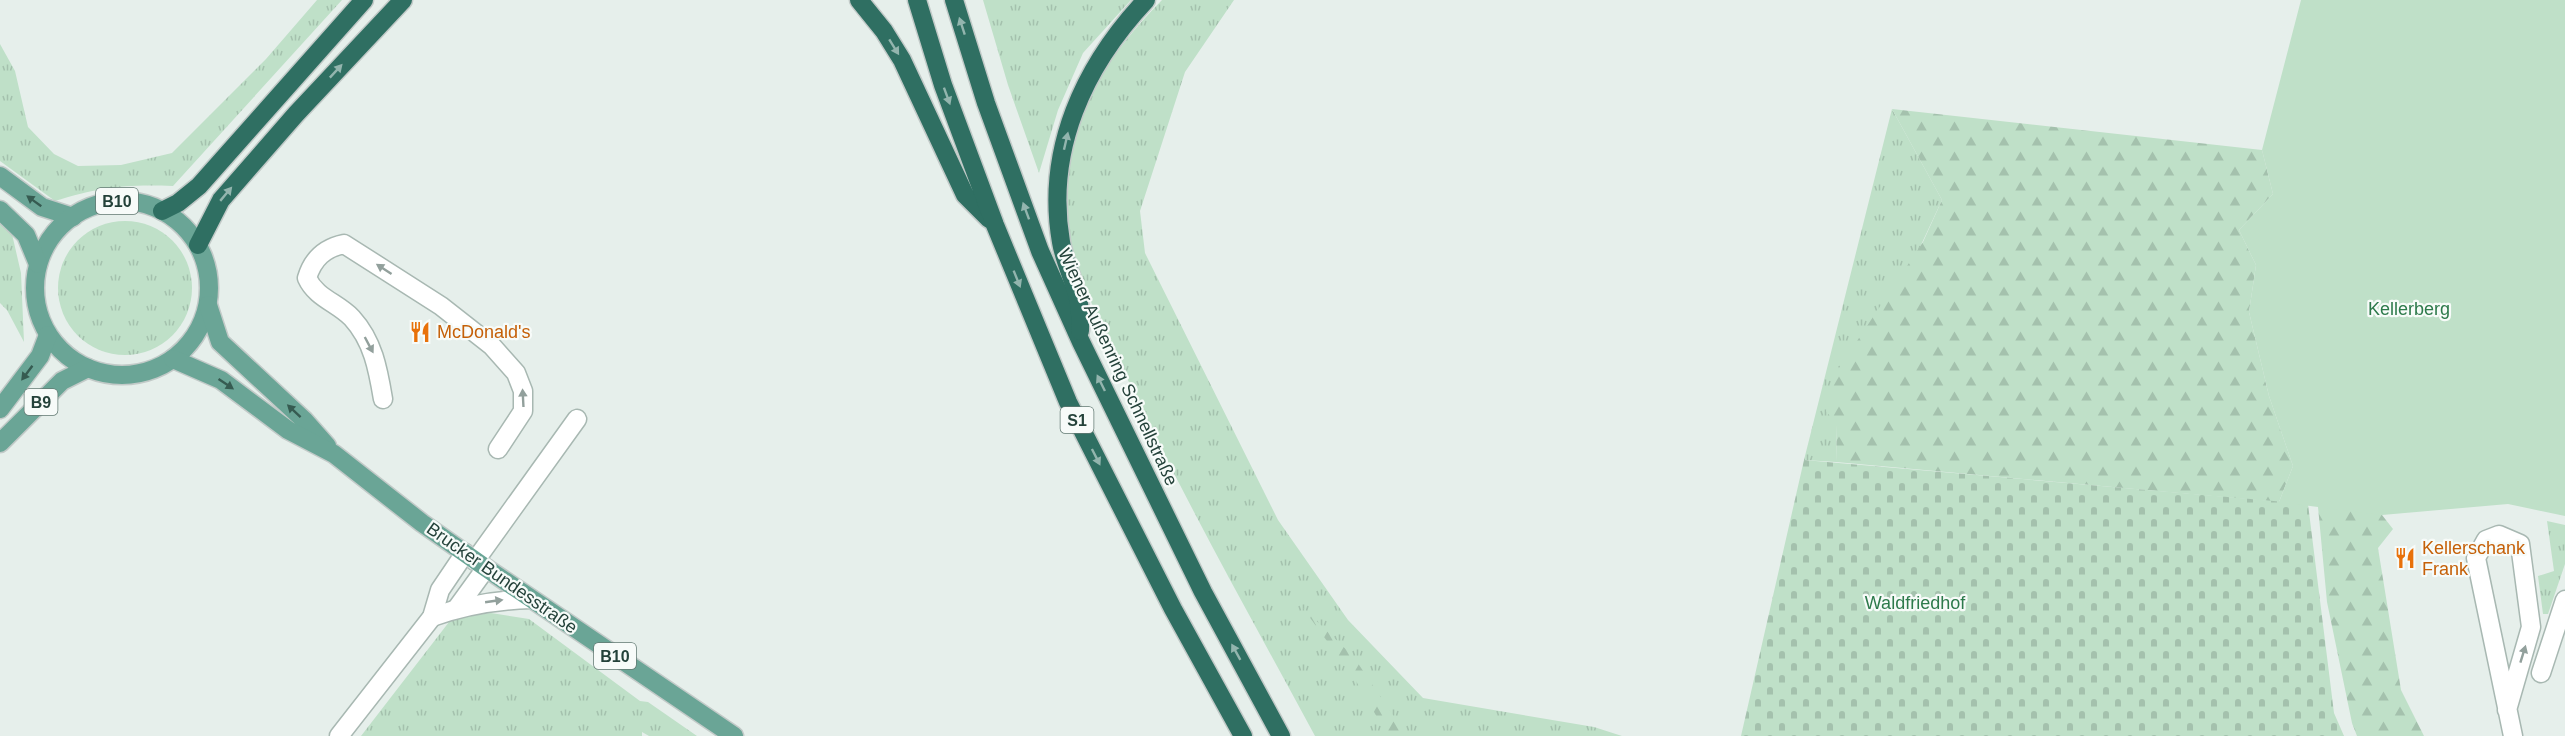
<svg xmlns="http://www.w3.org/2000/svg" width="2565" height="736" font-family="Helvetica,sans-serif">
  <defs>
    <pattern id="grass-tufts" width="24" height="20" patternUnits="userSpaceOnUse" patternTransform="scale(1.5)"><rect width="24" height="20" fill="#bfe0c8"/><path d="M3 7l-1-3M5 7V3M7 7l1-3M15 17l-1-3M17 17v-4M19 17l1-3" fill="none" stroke="#a4c1ad"/></pattern>
    <pattern id="forest-firs" width="22" height="20" patternUnits="userSpaceOnUse" patternTransform="scale(1.5)"><rect width="22" height="20" fill="#bfe0c8"/><path d="M5 1l3.5 6h-7zM16 11l3.5 6h-7z" fill="#a4c1ad"/></pattern>
    <pattern id="cemetery-stones" width="16" height="16" patternUnits="userSpaceOnUse" patternTransform="scale(1.5)"><rect width="16" height="16" fill="#bfe0c8"/><path d="M2 7V4a2 2 0 0 1 4 0v3zM10 15v-3a2 2 0 0 1 4 0v3z" fill="#a4c1ad"/></pattern>
  </defs>
  <rect width="100%" height="100%" fill="#e6efeb"/>
  <!-- grass -->
  <g fill="url(#grass-tufts)">
    <path d="M317 0H342L173 186C127 184 100 187 55 201L0 161V44L15 71 28 127 54 154 78 166 121 165 172 153 266 59Z"/>
    <polygon points="983,0 1131,0 1083,53 1058,110 1039,173 1008,85"/>
    <path d="M1162 0H1234L1185 72 1140 211 1145 253 1278 520 1348 620 1423 698 1594 727 1622 736H1315C1250 616 1183 497 1125 374 1099 319 1059 247 1066 185 1074 107 1108 55 1162 0Z"/>
    <polygon points="1892,109 1942,200 1837,425 1836,462 1804,460"/>
    <circle cx="125" cy="288" r="67"/>
    <polygon points="0,223 12,234 21,273 24,342 7,310 0,303"/>
    <polygon points="2547,521 2565,525 2565,564 2548,614 2543,614 2538,576 2554,571"/>
    <polygon points="491,613 529,619 640,701 648,702 697,736 649,736 642,732 642,736 361,736 449,622 464,617"/>
  </g>
  <!-- forest -->
  <g fill="url(#forest-firs)">
    <polygon points="1892,109 2262,150 2273,194 2239,230 2256,265 2249,312 2269,396 2293,466 2279,502 1836,462 1837,425 1826,411 1837,371 1923,242 1942,200"/>
    <polygon points="2317,457 2382,515 2393,529 2378,548 2401,690 2424,736 2357,736 2352,723 2327,602 2318,507"/>
    <polygon points="1303,608 1353,656 1407,736 1388,736 1356,681"/>
  </g>
  <!-- cemetery -->
  <polygon fill="url(#cemetery-stones)" points="1804,460 2308,504 2334,713 2344,736 1741,736"/>
  <!-- green -->
  <polygon fill="#bfe0c8" points="2301,0 2565,0 2565,516 2508,504 2382,515 2279,502 2293,466 2269,396 2249,312 2256,265 2239,230 2273,194 2262,150"/>
  <g fill="none" stroke-linecap="round" stroke-linejoin="round">
    <defs>
      <g id="minor">
        <path d="M383 399C378 369 373 341 352 318 338 303 316 298 307 278 313 258 325 248 344 244L441 306 492 346 516 373 523 391V411L498 449"/>
        <polyline points="475,561 577,419"/>
        <polyline points="457,608 486,568"/>
        <path d="M432 617C465 605 496 600 531 599"/>
        <polyline points="2541,673 2565,600"/>
        <polyline points="2507,710 2531,627 2520,544 2499,535 2486,540 2476,558 2513,736"/>
        <polyline points="339,736 432,617 440,590 465,553"/>
      </g>
      <g id="major">
        <polyline points="0,176 42,207 73,217"/>
        <circle cx="122" cy="288" r="87"/>
        <polyline points="0,210 26,235 38,264"/>
        <polyline points="208,305 220,342 304,420 327,446"/>
        <polyline points="173,359 221,380 288,430 334,454 422,523 486,568 734,736"/>
        <polyline points="0,409 40,356 48,335"/>
        <polyline points="0,443 62,381 88,368"/>
      </g>
      <g id="highway">
        <polyline points="859,0 884,31 902,60 965,195 989,219"/>
        <polyline points="917,0 943,85 995,225 1068,402 1173,609 1243,736"/>
        <polyline points="954,0 986,103 1040,251 1081,342 1203,592 1281,736"/>
        <polyline points="162,211 178,203 199,186 364,0"/>
        <polyline points="198,245 221,200 296,114 403,0"/>
        <path d="M1080 331C1080 321 1081 309 1078 299 1074 280 1064 261 1061 242 1045 150 1084 66 1146 0"/>
      </g>
    </defs>
    <!-- minor casing -->
    <use href="#minor" stroke="#a8b8b2" stroke-width="21"/>
    <!-- major casing -->
    <use href="#major" stroke="#c2cac8" stroke-width="21"/>
    <!-- highway casing -->
    <use href="#highway" stroke="#c2cac8" stroke-width="21"/>
    <!-- minor -->
    <use href="#minor" stroke="#fff" stroke-width="18"/>
    <!-- major -->
    <use href="#major" stroke="#6aa596" stroke-width="18"/>
    <!-- highway -->
    <use href="#highway" stroke="#2f6f62" stroke-width="18"/>
  </g>
  <!-- one-way arrows -->
  <defs><path id="oneway-solid" d="M-6-.8H1V-3.2L6.5 0L1 3.2V.8H-6Z" transform="scale(1.5)"/></defs>
  <g fill="#93b5ae">
    <use href="#oneway-solid" transform="translate(962 26) rotate(-108)"/>
    <use href="#oneway-solid" transform="translate(894 47) rotate(58)"/>
    <use href="#oneway-solid" transform="translate(336 71) rotate(-47)"/>
    <use href="#oneway-solid" transform="translate(947 96) rotate(70)"/>
    <use href="#oneway-solid" transform="translate(1066 141) rotate(-77)"/>
    <use href="#oneway-solid" transform="translate(226 194) rotate(-50)"/>
    <use href="#oneway-solid" transform="translate(1026 211) rotate(-110)"/>
    <use href="#oneway-solid" transform="translate(1017 279) rotate(68)"/>
    <use href="#oneway-solid" transform="translate(1101 383) rotate(-116)"/>
    <use href="#oneway-solid" transform="translate(1096 457) rotate(63)"/>
    <use href="#oneway-solid" transform="translate(1236 652) rotate(-119)"/>
  </g>
  <g fill="#365b51">
    <use href="#oneway-solid" transform="translate(34 201) rotate(-144)"/>
    <use href="#oneway-solid" transform="translate(27 373) rotate(127)"/>
    <use href="#oneway-solid" transform="translate(226 384) rotate(34)"/>
    <use href="#oneway-solid" transform="translate(294 411) rotate(-137)"/>
  </g>
  <g fill="#92a09c">
    <use href="#oneway-solid" transform="translate(384 269) rotate(-147)"/>
    <use href="#oneway-solid" transform="translate(369 345) rotate(62)"/>
    <use href="#oneway-solid" transform="translate(523 398) rotate(-93)"/>
    <use href="#oneway-solid" transform="translate(494 601) rotate(-8)"/>
    <use href="#oneway-solid" transform="translate(2523 654) rotate(-73)"/>
  </g>
  <!-- icons -->
  <defs>
    <symbol id="restaurant-bare" viewBox="-9 -9 18 18"><path d="M-5-6h1v4h1v-4h1v4h1v-4h1v5L-1.5 .5V6h-2V.5L-5-1ZM5-6V6H3V1.5H1.5Q1.5-4 5-6Z" fill="#e8710a" stroke="#f7fbf9" stroke-width="2.5" paint-order="stroke"/></symbol>
  </defs>
  <g fill-rule="evenodd">
    <use href="#restaurant-bare" x="405" y="317" width="30" height="30"/>
    <use href="#restaurant-bare" x="2390" y="543" width="30" height="30"/>
  </g>
  <g text-anchor="middle" stroke-width="4.5" stroke-linejoin="round" paint-order="stroke">
    <!-- shield labels -->
    <g fill="#f7fbf9" stroke="#637a73" stroke-width="1.5">
      <rect x="96" y="188" width="42" height="26" rx="4.5"/>
      <rect x="24.5" y="389" width="33" height="26" rx="4.5"/>
      <rect x="1060.5" y="407" width="33" height="26" rx="4.5"/>
      <rect x="594" y="643" width="42" height="26" rx="4.5"/>
    </g>
    <g font-size="16" font-weight="bold" fill="#24423a">
      <text x="117" y="207">B10</text>
      <text x="41" y="408">B9</text>
      <text x="1077" y="426">S1</text>
      <text x="615" y="662">B10</text>
    </g>
    <!-- park labels -->
    <g font-size="18" fill="#2d7a4b" stroke="#f7fbf9">
      <text x="2409" y="315">Kellerberg</text>
      <text x="1915" y="609">Waldfriedhof</text>
    </g>
    <!-- food labels -->
    <g font-size="18" fill="#c56008" stroke="#f7fbf9" text-anchor="start">
      <text x="437" y="338">McDonald's</text>
      <text x="2422" y="554">Kellerschank<tspan x="2422" dy="21">Frank</tspan></text>
    </g>
    <!-- street labels -->
    <g font-size="18" fill="#24423a" stroke="#f7fbf9">
      <text transform="translate(1118 367) rotate(65)" y="6">Wiener Außenring Schnellstraße</text>
      <text transform="translate(502 578) rotate(35)" y="6">Brucker Bundesstraße</text>
    </g>
  </g>
</svg>
